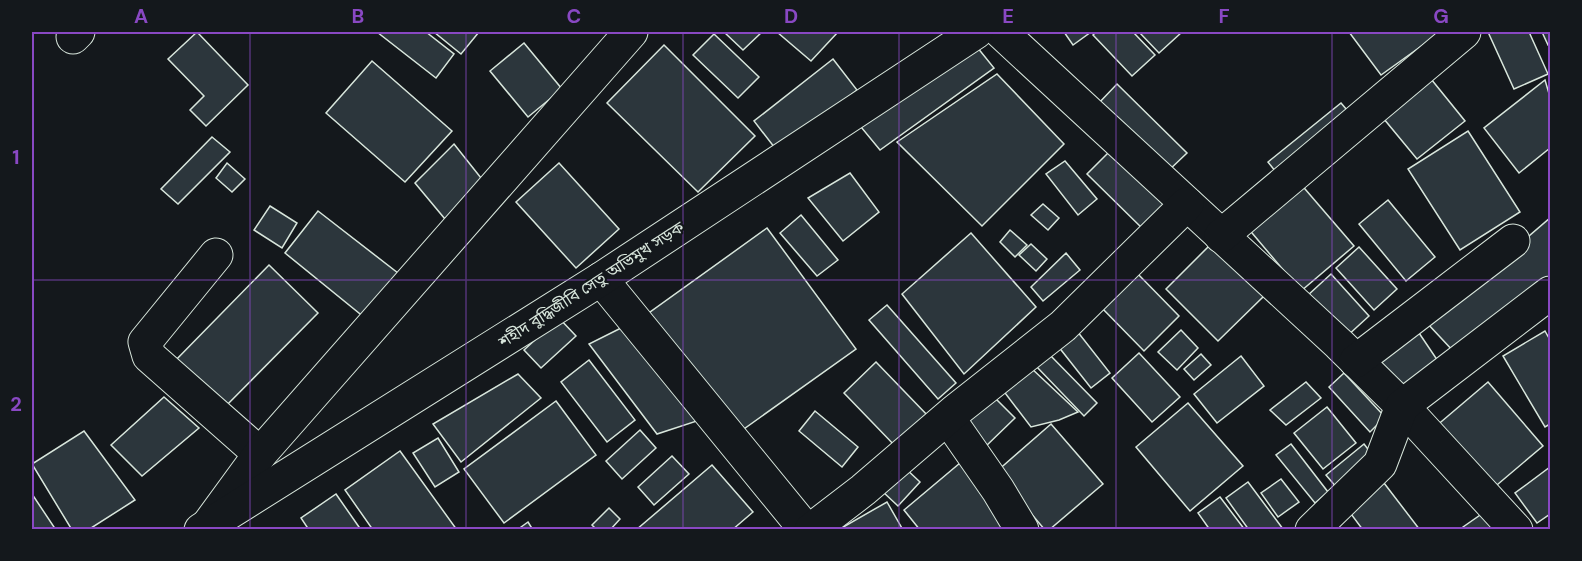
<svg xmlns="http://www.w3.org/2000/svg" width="1582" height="561" font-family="'DM Sans','Noto Sans Bengali',sans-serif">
  <rect width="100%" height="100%" fill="#14181c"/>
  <!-- building -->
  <g fill="#2c363c" stroke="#d8e6dc" stroke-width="1.5">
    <polygon points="197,32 248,85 206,126 190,110 204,96 168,59"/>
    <polygon points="377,32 426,32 454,54 436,78"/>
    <polygon points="434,32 479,32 461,54"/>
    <polygon points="724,32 762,32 743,50"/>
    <polygon points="777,32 838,32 811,61"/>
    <polygon points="1064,32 1091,32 1073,45"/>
    <polygon points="1096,32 1133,32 1155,55 1132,76 1093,35"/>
    <polygon points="1139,32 1182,32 1159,53"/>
    <polygon points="1349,32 1441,32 1381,75"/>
    <polygon points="1488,32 1529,32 1548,74 1514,89"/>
    <polygon points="1542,32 1550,32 1550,44 1548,45"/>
    <polygon points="714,34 759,77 738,98 693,55"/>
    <polygon points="524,43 562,89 528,117 490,71"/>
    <polygon points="664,45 755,136 698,192 607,103"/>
    <polygon points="977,47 994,68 880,150 861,127"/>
    <polygon points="833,59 857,90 778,152 754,121"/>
    <polygon points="372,61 452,131 405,182 326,113"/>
    <polygon points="997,74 1064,144 982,226 897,142"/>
    <polygon points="1427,74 1465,121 1417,159 1379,113"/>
    <polygon points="1545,80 1550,97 1550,148 1519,173 1484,128"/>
    <polygon points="1117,84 1187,153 1166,173 1097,105"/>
    <polygon points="1341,103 1352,116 1279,176 1268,162"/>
    <polygon points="1468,131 1520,212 1460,250 1408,169"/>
    <polygon points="212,137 230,152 178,204 161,189"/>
    <polygon points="454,144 485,183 450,225 415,183"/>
    <polygon points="1112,149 1172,208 1147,233 1087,174"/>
    <polygon points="1065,161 1097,199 1078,215 1046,174"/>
    <polygon points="227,163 245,179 232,192 216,178"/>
    <polygon points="559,163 619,229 576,268 516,202"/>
    <polygon points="850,173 879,212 843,241 808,198"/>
    <polygon points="1299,182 1354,246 1301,291 1247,227"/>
    <polygon points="1388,200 1435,257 1406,281 1359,224"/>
    <polygon points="1043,204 1059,218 1048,230 1031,215"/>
    <polygon points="270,206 297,223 282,248 254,230"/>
    <polygon points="318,211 407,280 370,322 285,253"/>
    <polygon points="801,215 838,260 817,276 780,233"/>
    <polygon points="1550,218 1550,283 1455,353 1427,323"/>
    <polygon points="767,228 856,349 734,436 646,315"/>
    <polygon points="1010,230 1027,245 1015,257 1000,242"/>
    <polygon points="971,233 1036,307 964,374 902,294"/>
    <polygon points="1031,244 1047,259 1036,271 1019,255"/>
    <polygon points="1211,244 1264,296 1218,341 1166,289"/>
    <polygon points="1359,247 1397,289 1374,310 1336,268"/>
    <polygon points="1066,253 1080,270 1043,301 1031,287"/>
    <polygon points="269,265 318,313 221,411 172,364"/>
    <polygon points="1134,270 1179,316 1144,351 1099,305"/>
    <polygon points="1331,274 1369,316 1346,337 1307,296"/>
    <polygon points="887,305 956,383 938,399 869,320"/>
    <polygon points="559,318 576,336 541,368 524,350"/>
    <polygon points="623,327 700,420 657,434 589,344"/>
    <polygon points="1181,330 1198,348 1177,370 1158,352"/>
    <polygon points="1417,330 1442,367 1405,391 1374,361"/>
    <polygon points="1077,331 1110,373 1091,388 1058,346"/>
    <polygon points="1545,331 1550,340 1550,424 1545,427 1503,356"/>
    <polygon points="1047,352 1097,403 1084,416 1035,365"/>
    <polygon points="1139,353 1180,397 1152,422 1112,378"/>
    <polygon points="1201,354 1211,365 1194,380 1184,369"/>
    <polygon points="1241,356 1264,386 1217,423 1194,394"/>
    <polygon points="589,360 635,420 607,442 561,382"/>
    <polygon points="876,362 930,418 898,449 844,393"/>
    <polygon points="1030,367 1078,412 1059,420 1031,427 1002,389"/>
    <polygon points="1344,373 1385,417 1370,432 1329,387"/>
    <polygon points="518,374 541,398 461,462 433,424"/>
    <polygon points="1306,382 1321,398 1286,425 1270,410"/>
    <polygon points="1488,382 1543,446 1491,490 1435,427"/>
    <polygon points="164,397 199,428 142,476 111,445"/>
    <polygon points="994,397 1015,418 984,448 963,427"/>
    <polygon points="556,401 596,455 504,523 464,469"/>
    <polygon points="1188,403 1243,466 1190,511 1136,447"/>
    <polygon points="1327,407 1356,443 1323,469 1294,433"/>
    <polygon points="815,411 858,447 842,467 799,431"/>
    <polygon points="1051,424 1103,484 1049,530 1045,530 996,472"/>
    <polygon points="640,430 656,448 622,479 606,461"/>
    <polygon points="84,431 135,500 88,530 72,530 32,464"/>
    <polygon points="438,438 459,472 435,487 413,453"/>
    <polygon points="1291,444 1328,492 1315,503 1276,455"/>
    <polygon points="1364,444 1374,457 1337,488 1326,475"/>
    <polygon points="400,451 457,530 373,530 345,490"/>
    <polygon points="672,456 689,474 654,505 638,487"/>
    <polygon points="960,463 1011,523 1004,530 920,530 904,510"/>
    <polygon points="712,465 753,512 732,530 636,530"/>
    <polygon points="904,467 920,482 898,506 882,491"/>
    <polygon points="1550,467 1550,514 1537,523 1515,493"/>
    <polygon points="1281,479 1299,502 1278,517 1261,493"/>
    <polygon points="1248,482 1283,529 1282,530 1249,530 1226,498"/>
    <polygon points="1384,483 1420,530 1363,530 1348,510"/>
    <polygon points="32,494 56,530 32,530"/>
    <polygon points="336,494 359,527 356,530 309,530 301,518"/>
    <polygon points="1220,497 1245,530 1210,530 1198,513"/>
    <polygon points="887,502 903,530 838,530"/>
    <polygon points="609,508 620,519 610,530 597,530 592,525"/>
    <polygon points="1486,511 1500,530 1464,530 1463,527"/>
    <polygon points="528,522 533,530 517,530"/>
  </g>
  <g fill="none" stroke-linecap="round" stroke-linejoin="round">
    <defs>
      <g id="minor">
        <polyline points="1001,32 1339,344 1402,406 1516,530"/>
        <polyline points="73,37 78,32"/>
        <polyline points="1221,236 1464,32"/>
        <polyline points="216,255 145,342 149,356 260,454"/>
        <polyline points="601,279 806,530"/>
        <polyline points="1356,361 1513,241"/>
        <polyline points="948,418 998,490 1022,530"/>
        <polyline points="206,528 260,454 631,32"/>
        <polyline points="811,530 863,490 954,412 1063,326 1187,204"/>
        <polyline points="1312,530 1380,464 1402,406 1550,293"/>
      </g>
      <polyline id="secondary" points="201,530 601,279 976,32"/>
    </defs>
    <!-- minor casing -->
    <use href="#minor" stroke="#d8e6dc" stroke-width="35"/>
    <!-- secondary casing -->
    <use href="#secondary" stroke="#d8e6dc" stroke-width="35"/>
    <!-- minor -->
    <use href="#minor" stroke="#14181c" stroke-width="33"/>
    <!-- secondary -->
    <use href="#secondary" stroke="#14181c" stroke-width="33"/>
  </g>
  <!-- grid -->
  <path fill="none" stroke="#8948c3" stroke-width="1.5" stroke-opacity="0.55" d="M250 32V530M466 32V530M683 32V530M899 32V530M1116 32V530M1332 32V530M32 280H1550"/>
  <g text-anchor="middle" stroke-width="4.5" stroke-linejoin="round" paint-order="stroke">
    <!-- street labels -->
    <g font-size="16" fill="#d8e6dc" stroke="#14181c">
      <text transform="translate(591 284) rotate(-33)" y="6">শহীদ বুদ্ধিজীবি সেতু অভিমুখ সড়ক</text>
    </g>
  </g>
  <!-- border -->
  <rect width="1582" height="561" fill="none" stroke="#14181c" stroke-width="66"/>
  <rect x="33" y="33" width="1516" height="495" fill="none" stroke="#8948c3" stroke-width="2"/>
  <g font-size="20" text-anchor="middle" font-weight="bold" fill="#8948c3">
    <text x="141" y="23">A</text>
    <text x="358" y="23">B</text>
    <text x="574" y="23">C</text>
    <text x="791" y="23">D</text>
    <text x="1008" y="23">E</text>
    <text x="1224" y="23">F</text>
    <text x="1441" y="23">G</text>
    <text x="16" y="164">1</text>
    <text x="16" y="411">2</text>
  </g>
</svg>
